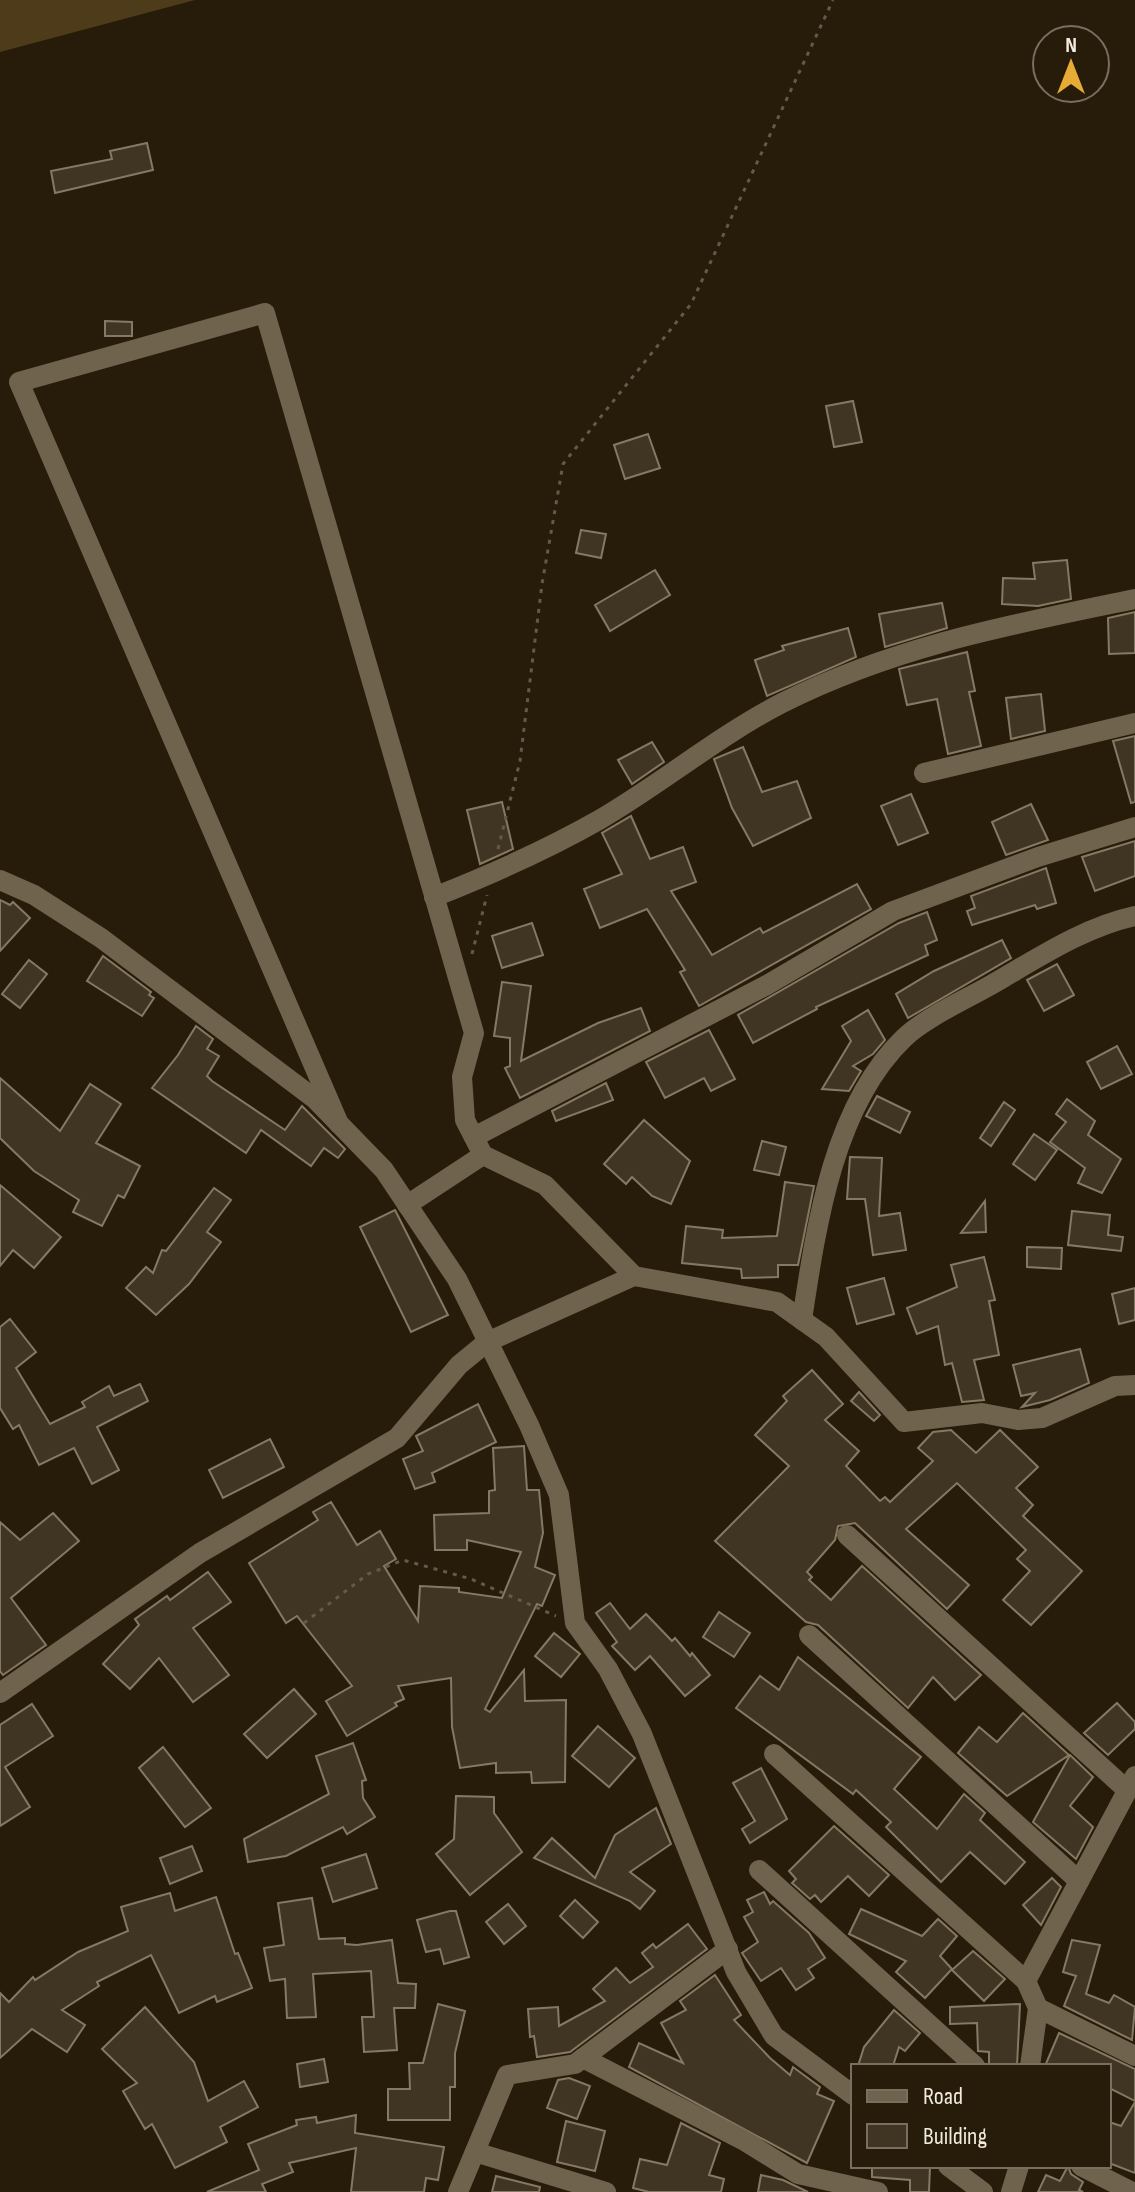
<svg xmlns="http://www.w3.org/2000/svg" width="1135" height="2192" font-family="'Sofia Sans Condensed',sans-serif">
  <rect width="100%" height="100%" fill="#261c09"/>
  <!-- green -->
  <polygon fill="#4d3b19" points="0,0 195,0 0,52"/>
  <!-- building -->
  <g fill="#403522" stroke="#857963" stroke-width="2">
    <polygon points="147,143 153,170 55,193 51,171 112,159 110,151"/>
    <polygon points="105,321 132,322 132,336 105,336"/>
    <polygon points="853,401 862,442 834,447 826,406"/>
    <polygon points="648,434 660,468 625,479 614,445"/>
    <polygon points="581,530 606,534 601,558 576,553"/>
    <polygon points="1067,560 1071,599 1038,606 1002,604 1003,578 1035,579 1033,563"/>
    <polygon points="655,570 670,595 610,631 595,605"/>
    <polygon points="942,603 947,628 885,647 879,614"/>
    <polygon points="1135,612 1135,653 1109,654 1108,618"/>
    <polygon points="848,628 856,657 767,696 755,660 784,650 782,646"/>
    <polygon points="967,652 975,691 969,692 981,746 948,754 937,699 907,705 899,669"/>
    <polygon points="1041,694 1045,731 1011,739 1006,698"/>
    <polygon points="1135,736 1135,802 1131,803 1113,741"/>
    <polygon points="652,742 664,762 632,784 618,760"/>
    <polygon points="743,747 762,792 797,781 811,818 753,846 732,808 714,759"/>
    <polygon points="911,794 928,833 898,845 881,806"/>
    <polygon points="502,802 513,849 480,864 467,810"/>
    <polygon points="1031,804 1048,840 1006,855 992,822"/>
    <polygon points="631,816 650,859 683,847 696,882 671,891 712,955 760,928 763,933 857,884 871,909 699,1006 680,972 685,970 647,909 600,928 584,889 622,874 602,833"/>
    <polygon points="1135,841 1135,876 1095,891 1082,857"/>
    <polygon points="1046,868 1056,903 1037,909 1035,905 972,925 967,911 975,908 971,896"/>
    <polygon points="0,900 10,905 13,902 30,918 0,951"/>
    <polygon points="927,912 937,940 925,945 928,955 816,1007 817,1009 753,1043 738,1015 899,923"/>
    <polygon points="532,923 543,955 502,968 492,936"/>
    <polygon points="1002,940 1011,958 908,1018 896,994 934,971"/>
    <polygon points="103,956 151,992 149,995 154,998 142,1016 87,981"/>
    <polygon points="29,960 47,974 20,1008 2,994"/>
    <polygon points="1057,964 1074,995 1044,1011 1027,980"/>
    <polygon points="502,982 531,986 521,1061 598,1023 641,1008 650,1031 520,1098 505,1068 510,1066 510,1038 494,1036"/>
    <polygon points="868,1010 885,1040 873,1054 853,1066 861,1071 849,1091 822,1089 851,1041 842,1026"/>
    <polygon points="196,1026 213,1039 207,1049 219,1056 207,1076 212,1081 285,1130 302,1106 345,1149 338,1158 324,1148 311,1166 261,1130 246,1153 152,1088 178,1055"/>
    <polygon points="709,1030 735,1079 711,1091 704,1078 665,1098 646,1062"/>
    <polygon points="1117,1046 1132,1074 1101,1089 1087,1062"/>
    <polygon points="0,1078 60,1131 90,1084 121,1104 96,1143 140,1166 124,1198 118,1195 102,1226 73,1212 79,1200 34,1171 0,1138"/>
    <polygon points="606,1083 613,1100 556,1121 552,1111"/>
    <polygon points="877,1096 910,1112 900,1133 866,1116"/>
    <polygon points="1067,1099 1095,1121 1088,1135 1121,1159 1102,1193 1078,1183 1085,1168 1050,1142 1066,1122 1056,1114"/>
    <polygon points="1004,1102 1015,1110 991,1146 980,1138"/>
    <polygon points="644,1120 690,1161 671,1204 652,1196 632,1177 626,1184 604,1164"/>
    <polygon points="1034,1134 1057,1150 1035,1180 1013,1164"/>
    <polygon points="762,1141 786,1147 779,1175 754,1170"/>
    <polygon points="850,1157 882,1158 879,1216 900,1213 906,1250 873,1255 865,1199 847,1199"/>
    <polygon points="785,1182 814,1186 798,1265 778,1265 778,1277 742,1278 741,1269 682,1263 686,1226 723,1230 722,1238 777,1236"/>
    <polygon points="0,1185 61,1237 34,1268 13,1250 0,1266"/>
    <polygon points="214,1188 231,1200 207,1232 221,1242 189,1284 156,1315 126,1288 146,1267 153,1273 162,1250 166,1251"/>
    <polygon points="985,1201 986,1232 961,1233"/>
    <polygon points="395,1210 448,1315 411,1332 360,1227"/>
    <polygon points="1072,1211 1110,1215 1108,1235 1123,1237 1121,1251 1068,1245"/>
    <polygon points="1027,1247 1062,1248 1061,1269 1027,1267"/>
    <polygon points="984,1257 995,1300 989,1301 999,1355 974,1360 984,1400 962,1402 952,1363 945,1365 938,1326 917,1334 907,1308 957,1287 951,1265"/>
    <polygon points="884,1278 894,1314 857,1324 847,1288"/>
    <polygon points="1135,1288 1135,1320 1119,1324 1112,1294"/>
    <polygon points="10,1319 36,1352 16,1368 50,1424 85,1407 82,1402 109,1386 114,1396 140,1384 148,1401 97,1427 119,1470 92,1484 74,1448 39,1465 19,1425 13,1429 0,1408 0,1327"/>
    <polygon points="1080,1349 1089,1383 1050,1400 1022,1407 1035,1393 1021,1396 1013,1365"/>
    <polygon points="812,1370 843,1404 825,1420 859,1451 846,1466 880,1501 885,1497 890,1502 933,1461 918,1448 933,1432 951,1430 976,1453 1000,1430 1038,1467 1016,1488 1033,1505 1023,1516 1082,1571 1031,1625 1003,1600 1030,1571 1017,1559 1026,1550 957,1483 906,1529 969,1585 947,1609 855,1523 838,1526 835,1540 807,1572 812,1577 809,1580 831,1600 862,1566 981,1675 955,1700 933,1677 908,1708 818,1625 806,1622 715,1541 789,1466 755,1435 787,1401 783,1396"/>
    <polygon points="859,1392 880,1415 874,1421 851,1401"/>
    <polygon points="478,1404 496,1442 432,1473 435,1482 415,1489 403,1459 423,1451 416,1436"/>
    <polygon points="270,1439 284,1467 223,1498 209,1470"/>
    <polygon points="524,1446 527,1490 539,1490 543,1533 535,1567 555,1575 542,1606 537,1604 485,1709 490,1712 524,1670 525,1701 566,1700 565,1782 532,1783 531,1772 496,1773 496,1763 460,1768 452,1727 451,1678 398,1686 404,1699 395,1703 397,1706 347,1736 326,1701 352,1686 297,1616 286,1623 249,1563 318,1520 313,1512 331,1502 357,1545 380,1531 396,1559 384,1566 418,1621 420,1586 459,1588 459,1592 502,1598 521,1552 467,1540 467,1550 435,1550 434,1515 489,1513 489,1491 495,1490 493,1448"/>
    <polygon points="53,1513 79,1541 11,1598 46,1645 3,1675 0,1671 0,1522 20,1540"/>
    <polygon points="208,1572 231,1602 193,1628 229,1675 193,1702 159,1658 130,1689 103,1664 139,1625 135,1619 167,1596 170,1600"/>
    <polygon points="610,1603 630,1629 646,1614 672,1641 675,1638 690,1656 692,1653 710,1675 685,1696 650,1656 635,1670 612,1646 617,1642 596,1613"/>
    <polygon points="719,1612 750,1633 734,1657 703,1637"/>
    <polygon points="554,1633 580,1654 561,1677 535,1656"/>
    <polygon points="798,1657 921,1757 894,1789 937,1829 964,1794 985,1813 980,1820 1025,1862 1005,1884 970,1852 941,1882 886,1827 891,1822 856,1790 853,1794 736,1708 760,1676 779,1690"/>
    <polygon points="294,1689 316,1714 267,1758 244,1734"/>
    <polygon points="1117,1703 1135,1722 1135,1729 1108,1755 1084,1733"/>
    <polygon points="32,1704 53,1736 5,1767 30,1807 0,1826 0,1725"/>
    <polygon points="1023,1713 1069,1755 1007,1796 958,1753 979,1727 997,1742"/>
    <polygon points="598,1726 635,1758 609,1787 572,1756"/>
    <polygon points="353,1743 366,1780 362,1781 363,1798 375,1817 347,1834 343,1827 286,1856 248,1862 244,1839 329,1794 316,1756"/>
    <polygon points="163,1747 211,1808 185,1827 139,1768"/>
    <polygon points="1070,1755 1093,1777 1070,1806 1093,1827 1076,1859 1033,1822"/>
    <polygon points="761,1768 787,1819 750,1843 742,1829 755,1821 733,1783"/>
    <polygon points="456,1796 494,1797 494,1813 522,1852 470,1895 436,1854 454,1839"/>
    <polygon points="656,1808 671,1844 630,1872 655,1891 640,1909 630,1901 534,1858 552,1838 595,1878 615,1835"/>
    <polygon points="834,1826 889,1875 869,1896 848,1876 821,1902 815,1895 810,1899 792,1883 796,1879 789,1871"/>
    <polygon points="192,1846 202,1871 170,1884 160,1858"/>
    <polygon points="366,1854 377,1888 333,1902 322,1868"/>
    <polygon points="1052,1878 1061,1887 1041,1925 1023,1905"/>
    <polygon points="764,1892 770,1904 773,1901 809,1933 825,1958 808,1969 814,1978 796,1990 781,1968 761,1981 742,1953 758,1942 744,1917 753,1912 747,1900"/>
    <polygon points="170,1893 175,1911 216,1897 235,1954 238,1953 252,1988 217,2002 215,1996 179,2013 151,1955 97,1982 99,1986 62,2010 85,2025 67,2052 32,2029 0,2058 0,1993 9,2002 33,1977 35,1980 78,1952 128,1931 121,1907"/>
    <polygon points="312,1898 319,1939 345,1938 345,1944 357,1945 392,1940 398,1983 416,1984 415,2008 394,2008 397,2050 364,2052 362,2017 374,2017 371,1971 313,1974 316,2017 287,2018 285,1979 270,1981 264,1948 284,1945 278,1903"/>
    <polygon points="575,1900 598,1922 583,1938 560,1916"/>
    <polygon points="508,1904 526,1926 504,1944 486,1922"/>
    <polygon points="861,1909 922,1936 938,1919 957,1936 940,1956 952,1969 925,1998 896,1972 906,1961 849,1934"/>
    <polygon points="450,1911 456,1911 469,1957 444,1964 440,1949 426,1952 417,1920"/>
    <polygon points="688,1924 707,1949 570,2052 537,2057 534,2036 530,2037 528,2009 558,2007 559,2026 605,2001 593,1989 616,1968 630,1983 653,1967 642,1953 653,1944 656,1948"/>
    <polygon points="1072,1940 1100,1945 1086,1994 1109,2003 1114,1995 1135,2007 1132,2040 1064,2006 1076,1976 1063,1972"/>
    <polygon points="973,1951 1005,1979 984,2001 952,1970"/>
    <polygon points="715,1975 741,2015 734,2020 770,2058 790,2075 793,2067 820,2087 817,2094 834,2101 807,2163 629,2067 639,2043 683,2063 661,2023 686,2010 680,2001"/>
    <polygon points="438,2004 465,2011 455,2053 455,2087 450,2087 450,2120 388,2120 388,2089 410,2089 409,2063 423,2063"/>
    <polygon points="1020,2004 1017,2066 989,2066 989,2052 978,2051 977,2023 950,2024 950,2007"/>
    <polygon points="145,2007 194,2062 208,2101 244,2081 258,2107 220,2127 227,2142 175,2168 152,2124 145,2129 123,2091 137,2083 102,2049"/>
    <polygon points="894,2010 920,2033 905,2051 899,2047 893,2066 858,2066 864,2047"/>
    <polygon points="1059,2033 1135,2069 1135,2101 1109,2088 1109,2066 1045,2066"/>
    <polygon points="324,2059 328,2082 300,2087 297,2064"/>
    <polygon points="569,2078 590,2086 577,2119 547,2108 558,2080"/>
    <polygon points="1135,2102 1135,2173 1109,2163 1109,2122 1121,2126"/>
    <polygon points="356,2115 355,2133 444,2147 438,2180 426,2178 424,2192 351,2192 356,2148 289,2163 293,2172 262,2184 266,2192 207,2192 259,2170 248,2144 297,2125 296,2120 316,2117 317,2123"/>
    <polygon points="566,2121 605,2131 595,2171 557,2162"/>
    <polygon points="681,2123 720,2143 709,2175 724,2179 721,2192 649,2192 633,2188 640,2159 667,2165"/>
    <polygon points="872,2166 930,2166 929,2192 910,2192 910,2180 872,2177"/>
    <polygon points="1068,2166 1071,2174 1083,2182 1079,2190 1083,2192 1038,2192 1046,2175 1060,2181"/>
    <polygon points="761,2175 783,2180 808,2192 758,2192"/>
    <polygon points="496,2176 540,2187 539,2192 492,2192"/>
  </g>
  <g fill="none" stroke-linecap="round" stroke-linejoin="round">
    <!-- path -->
    <g stroke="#635a49" stroke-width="3" stroke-dasharray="4 6" stroke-linecap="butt">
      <polyline points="498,849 520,761 542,584 563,464 691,304 833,0"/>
      <polyline points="472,954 487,895"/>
      <polyline points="304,1623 368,1574 403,1560 471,1579 556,1616"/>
    </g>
    <!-- street -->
    <g stroke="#70634d" stroke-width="20">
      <polyline points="924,773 1135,723"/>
      <polyline points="0,880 34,895 101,938 315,1099 384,1170 457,1279 529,1425 559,1495 575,1623 608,1669 642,1734 736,1972 774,2036 853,2095"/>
      <path d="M434 897C490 875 546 850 599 820 661 784 718 736 782 703 895 646 1013 624 1135 599"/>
      <polyline points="339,1124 19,382 265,313 474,1033 462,1077 465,1120 483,1155 545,1185 634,1276"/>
      <polyline points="474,1137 765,986 893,911 1038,857 1135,827"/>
      <polyline points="407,1205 483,1155"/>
      <path d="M802 1320C816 1227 833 1106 904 1038 928 1015 974 996 1003 978 1044 954 1088 926 1135 916"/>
      <polyline points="847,1535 1127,1790"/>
      <polyline points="809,1635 1079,1881"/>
      <polyline points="0,1693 200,1553 397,1438 459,1365 487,1342 634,1276 777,1302 826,1337 904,1422 982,1413 1018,1420 1042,1418 1115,1386 1135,1385"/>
      <polyline points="774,1754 1026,1981"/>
      <polyline points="759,1870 975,2066"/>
      <polyline points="1038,2008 1135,2056"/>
      <polyline points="583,2058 743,2140 798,2174 878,2192"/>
      <polyline points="1030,2066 1038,2008 1026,1981 1135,1776"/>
      <polyline points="475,2152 606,2192"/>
      <polyline points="948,2166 983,2192"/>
      <polyline points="1081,2166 1132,2192"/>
      <polyline points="458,2192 507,2075 575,2064 728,1949"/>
      <polyline points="1011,2192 1019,2166"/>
    </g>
  </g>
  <!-- legend -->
  <rect x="851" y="2064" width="260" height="104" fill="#261c09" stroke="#786f5f" stroke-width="2"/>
  <rect x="867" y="2090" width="40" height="12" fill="#70634d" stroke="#786f5f" stroke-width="2"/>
  <text x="923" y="2104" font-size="24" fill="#f2ebdf">Road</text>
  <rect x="867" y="2124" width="40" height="24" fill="#403522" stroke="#786f5f" stroke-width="2"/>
  <text x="923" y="2144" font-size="24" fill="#f2ebdf">Building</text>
  <!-- north arrow -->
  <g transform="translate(1071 64)"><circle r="38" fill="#261c09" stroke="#786f5f" stroke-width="2"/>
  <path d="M0-6L14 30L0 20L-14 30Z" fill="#e6ac36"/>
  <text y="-12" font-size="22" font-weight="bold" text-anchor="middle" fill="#f2ebdf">N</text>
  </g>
</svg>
